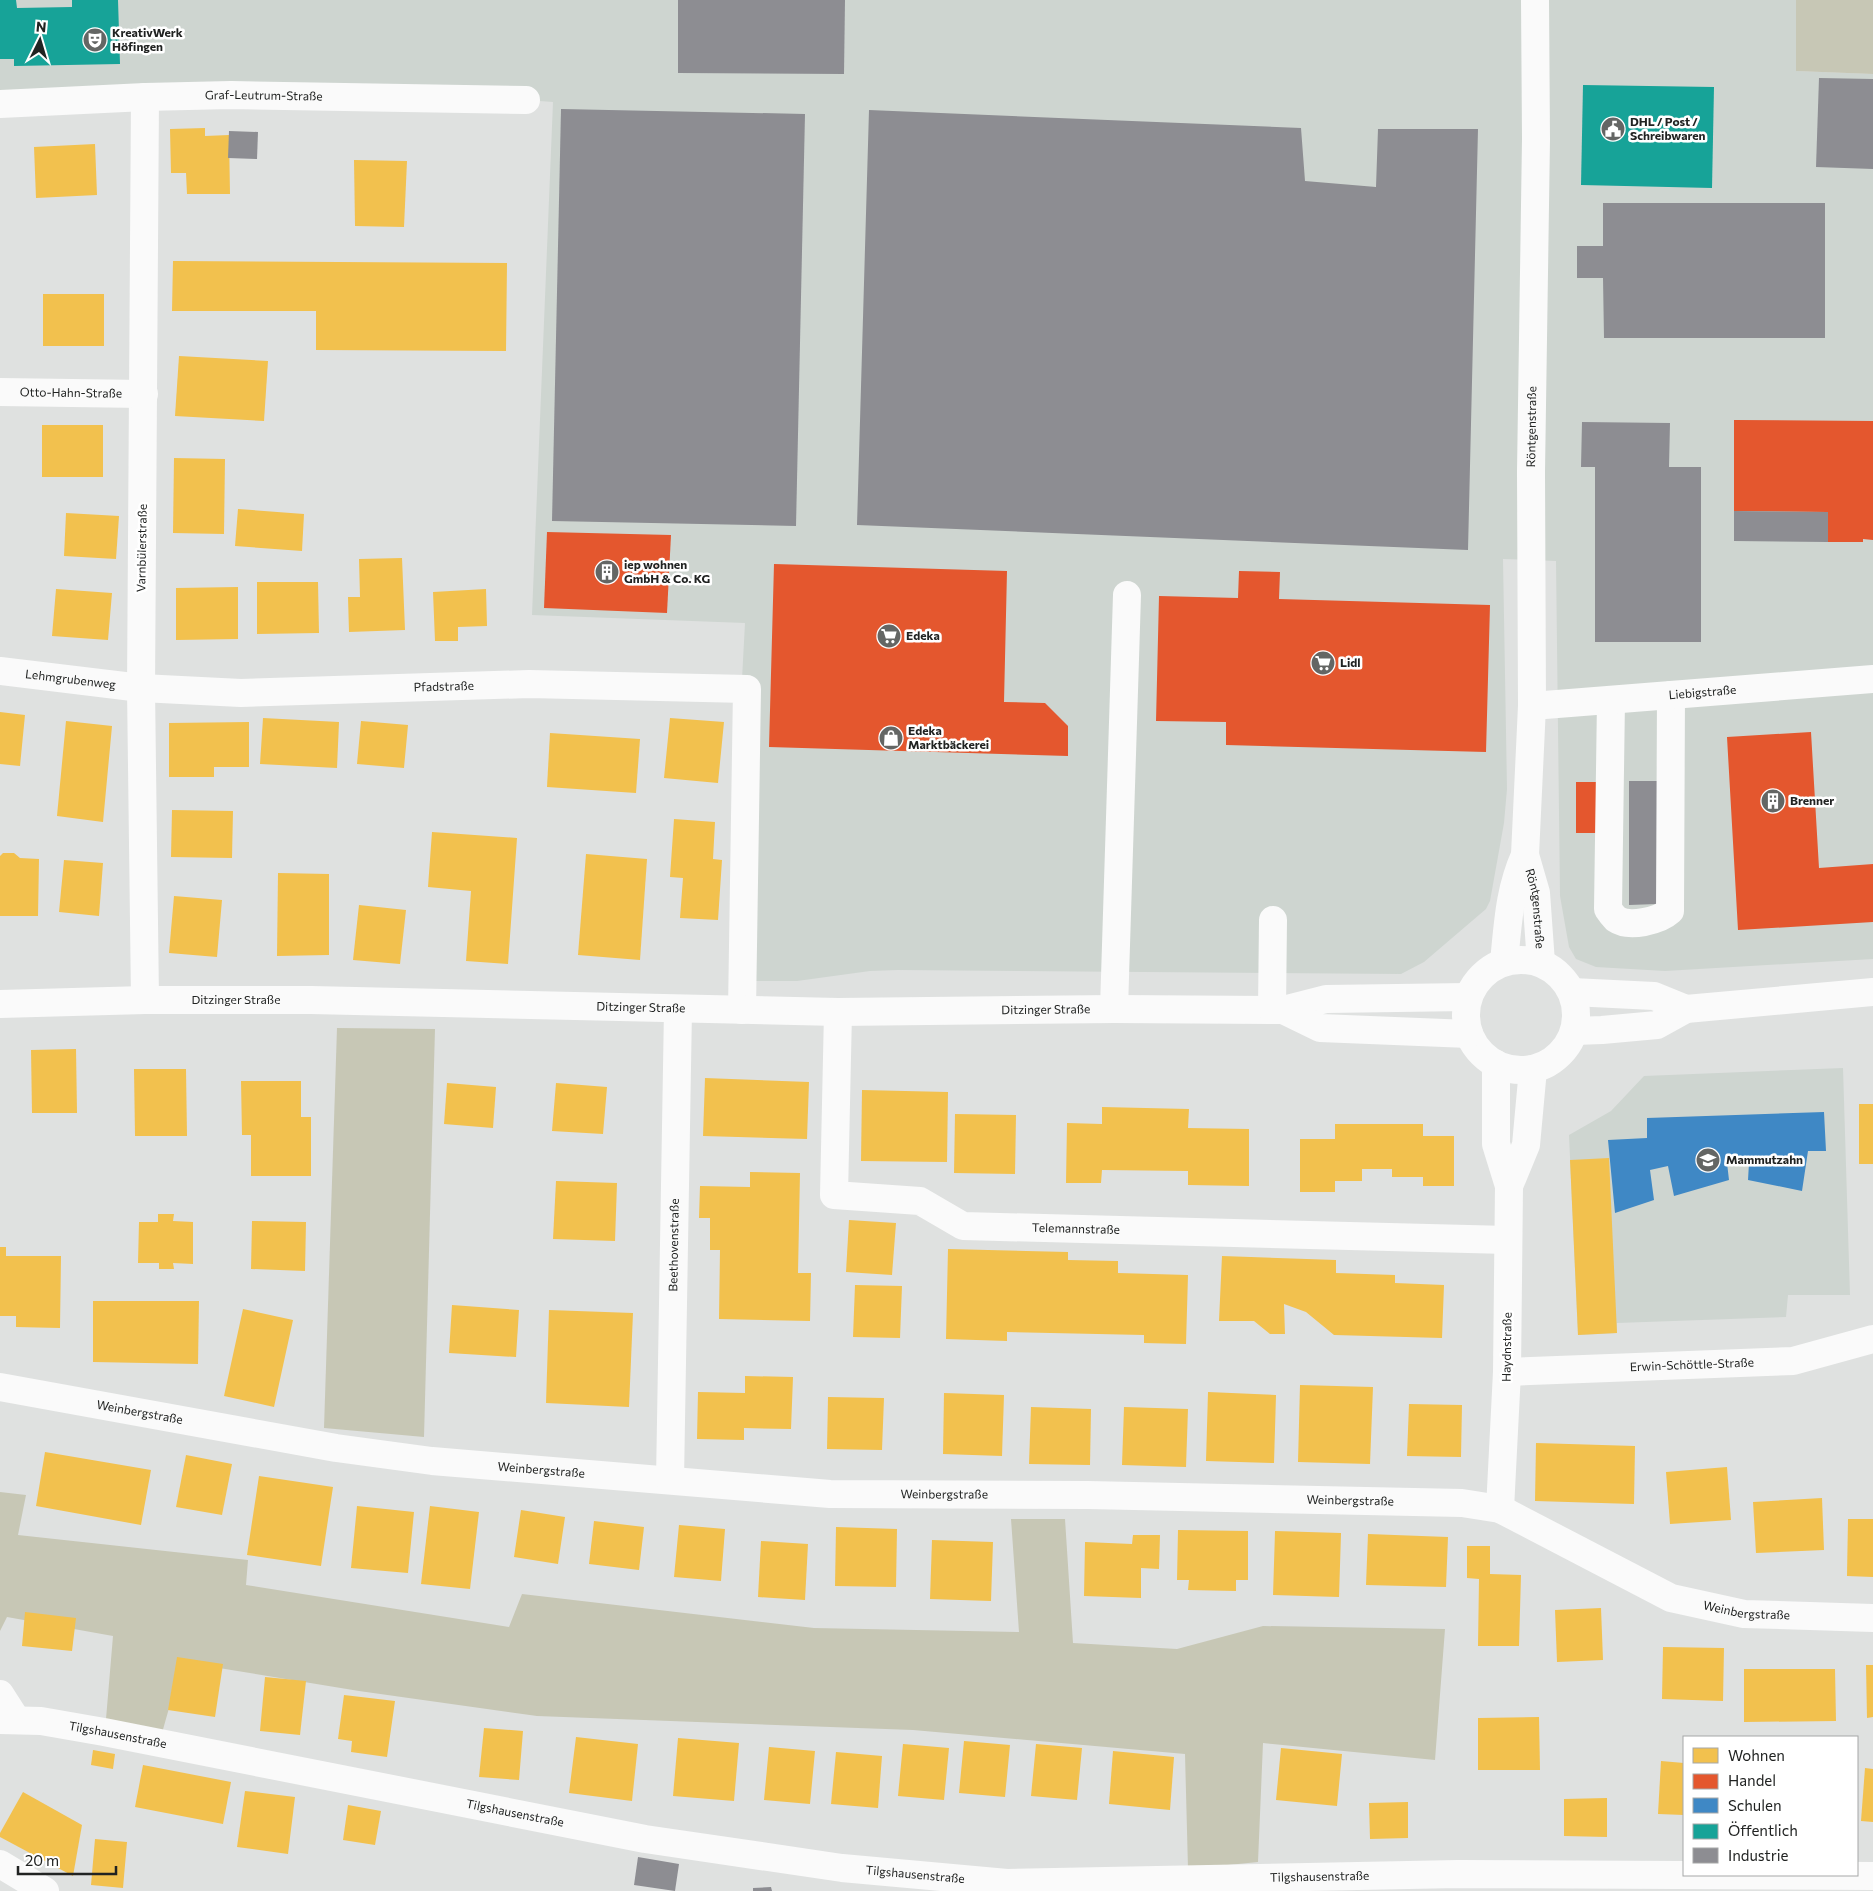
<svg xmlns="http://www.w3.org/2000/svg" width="1873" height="1891" font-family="Commissioner,sans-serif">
  <rect width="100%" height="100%" fill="#dfe1e0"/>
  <!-- built -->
  <g fill="#ced5d0">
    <polygon points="0,0 1801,0 1796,71 1873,74 1873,959 1665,971 1596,967 1576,959 1569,947 1560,896 1556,561 1503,559 1507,789 1504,823 1490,901 1486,909 1424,962 1401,974 898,970 870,971 797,981 748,981 742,679 745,623 532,615 553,102 526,100 0,104"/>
    <polygon points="1843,1068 1850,1295 1788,1295 1786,1317 1617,1323 1617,1333 1578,1335 1569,1135 1611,1111 1644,1076"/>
  </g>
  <!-- green -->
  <g fill="#c7c7b5">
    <polygon points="1796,0 1873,0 1873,74 1796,71"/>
    <polygon points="337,1028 435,1029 424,1437 324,1428"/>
    <polygon points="0,1492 26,1495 18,1535 248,1560 246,1585 509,1627 522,1594 814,1628 1019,1632 1011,1519 1065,1519 1073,1643 1177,1649 1263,1626 1445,1629 1435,1760 1263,1743 1258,1862 1188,1869 1185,1754 913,1730 537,1716 359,1691 182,1662 162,1733 106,1719 113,1636 7,1617 0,1631"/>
  </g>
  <!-- homes -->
  <g fill="#f2c14e">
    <polygon points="205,128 205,136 229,135 230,194 187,194 186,173 171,173 170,129"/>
    <polygon points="95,144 97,195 36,198 34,147"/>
    <polygon points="354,160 407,161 404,227 355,226"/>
    <polygon points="173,261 507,263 506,351 316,350 316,311 172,311"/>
    <rect x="43" y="294" width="61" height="52"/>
    <polygon points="179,356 268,361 264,421 175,416"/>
    <rect x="42" y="425" width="61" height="52"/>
    <polygon points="174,458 225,459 224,534 173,533"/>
    <polygon points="238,509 304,514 302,551 235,546"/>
    <polygon points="66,513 119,516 116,559 64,556"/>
    <polygon points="402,558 405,630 349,632 348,597 360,597 359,559"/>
    <polygon points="257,582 318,582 319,633 257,634"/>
    <polygon points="238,587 238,639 176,640 176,588"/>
    <polygon points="56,589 112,593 108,640 52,636"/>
    <polygon points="486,589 487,626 458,627 458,641 435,641 433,592"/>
    <polygon points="0,712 25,715 20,766 0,764"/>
    <polygon points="263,718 339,722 337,768 260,764"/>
    <polygon points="670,718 724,722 718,783 664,778"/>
    <polygon points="66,721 112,726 103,822 57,816"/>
    <polygon points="361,721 408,725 404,768 357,764"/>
    <polygon points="249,722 249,767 214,767 214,777 169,777 169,723"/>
    <polygon points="550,733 640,739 636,793 547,787"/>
    <polygon points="172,810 233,811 232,858 171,857"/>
    <polygon points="674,819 715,822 713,859 722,860 718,920 680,918 683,878 670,877"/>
    <polygon points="432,832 517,838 508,964 466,961 471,891 428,887"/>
    <polygon points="3,853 14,853 20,858 39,859 38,916 0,916 0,856"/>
    <polygon points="586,854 647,859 640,960 578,955"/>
    <polygon points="64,860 103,863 99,916 59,912"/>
    <polygon points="278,873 329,874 329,955 277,956"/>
    <polygon points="174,896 222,900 217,957 169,953"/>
    <polygon points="359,905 406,910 400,964 353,960"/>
    <polygon points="76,1049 77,1113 32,1113 31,1050"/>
    <polygon points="134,1069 186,1069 187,1136 135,1136"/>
    <polygon points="705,1078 809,1082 807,1139 703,1136"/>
    <polygon points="241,1081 301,1081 301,1117 311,1117 311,1176 251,1176 251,1135 242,1135"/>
    <polygon points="447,1083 496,1087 493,1128 444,1124"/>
    <polygon points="556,1083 607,1087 603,1134 552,1131"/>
    <polygon points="862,1090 948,1092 947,1162 861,1161"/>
    <rect x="1859" y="1104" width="14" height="60"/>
    <polygon points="1102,1107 1189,1109 1188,1128 1249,1129 1249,1186 1188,1185 1188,1171 1102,1170 1101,1183 1066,1183 1067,1123 1102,1124"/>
    <polygon points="955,1114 1016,1115 1015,1174 954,1173"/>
    <polygon points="1335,1124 1423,1124 1423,1136 1454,1136 1454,1186 1423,1186 1423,1177 1392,1177 1392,1169 1362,1169 1362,1181 1335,1181 1335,1192 1300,1192 1300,1139 1335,1139"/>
    <polygon points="1609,1158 1617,1333 1578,1335 1570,1160"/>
    <polygon points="750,1172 800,1173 798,1273 811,1273 810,1321 719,1319 720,1250 710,1250 710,1218 699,1218 700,1186 750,1187"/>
    <polygon points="556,1181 617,1183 615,1241 553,1239"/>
    <polygon points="158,1214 174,1214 173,1221 193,1222 193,1264 173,1263 174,1269 159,1269 159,1263 138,1263 139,1222 158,1222"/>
    <polygon points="849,1220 896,1223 892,1275 846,1272"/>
    <polygon points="252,1221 306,1222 305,1271 251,1269"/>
    <polygon points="0,1247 6,1247 6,1256 61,1256 60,1328 16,1327 16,1316 0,1316"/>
    <polygon points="948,1249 1068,1252 1068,1260 1118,1261 1118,1273 1188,1275 1186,1344 1144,1343 1144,1335 1007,1332 1007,1341 946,1339"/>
    <polygon points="1222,1256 1336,1260 1336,1273 1395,1275 1395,1283 1444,1285 1442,1338 1334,1335 1306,1312 1284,1304 1285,1334 1270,1334 1254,1321 1219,1321"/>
    <polygon points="855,1285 902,1286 900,1338 853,1337"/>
    <polygon points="93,1301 199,1301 198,1364 93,1362"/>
    <polygon points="452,1305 519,1310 516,1357 449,1353"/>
    <polygon points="243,1309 293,1320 274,1407 224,1396"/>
    <polygon points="549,1310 633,1313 629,1407 546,1403"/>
    <polygon points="745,1376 793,1377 791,1429 744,1428 744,1440 697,1439 698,1392 745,1393"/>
    <polygon points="1300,1385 1373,1387 1370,1464 1298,1462"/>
    <polygon points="1208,1392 1276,1395 1274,1463 1206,1461"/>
    <polygon points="944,1393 1004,1395 1002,1456 943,1454"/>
    <polygon points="828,1397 884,1398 882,1450 827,1449"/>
    <polygon points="1409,1404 1462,1405 1461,1457 1407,1456"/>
    <polygon points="1031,1407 1091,1409 1090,1465 1029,1464"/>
    <polygon points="1124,1407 1188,1409 1186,1467 1122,1465"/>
    <polygon points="1536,1443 1635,1446 1634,1504 1535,1501"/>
    <polygon points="45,1452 151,1470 141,1525 36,1506"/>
    <polygon points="186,1455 232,1464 222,1515 176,1507"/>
    <polygon points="1727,1467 1731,1520 1670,1524 1666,1472"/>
    <polygon points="259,1476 333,1487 321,1566 247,1555"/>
    <polygon points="1822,1498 1824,1550 1756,1553 1753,1502"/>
    <polygon points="357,1506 414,1512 408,1573 351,1568"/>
    <polygon points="430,1506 479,1512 470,1589 421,1584"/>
    <polygon points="521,1510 565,1517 558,1564 514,1557"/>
    <polygon points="1848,1519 1873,1519 1873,1577 1847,1576"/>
    <polygon points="594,1521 644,1527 639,1570 589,1564"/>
    <polygon points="679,1525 725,1529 721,1581 674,1577"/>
    <polygon points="836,1527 897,1529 896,1587 835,1586"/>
    <polygon points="1178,1530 1248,1531 1248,1580 1236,1580 1236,1591 1188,1590 1189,1580 1177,1580"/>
    <polygon points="1275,1531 1341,1533 1339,1597 1273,1595"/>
    <polygon points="1368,1534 1448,1537 1446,1587 1366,1585"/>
    <polygon points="1133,1535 1160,1535 1159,1569 1141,1568 1141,1598 1084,1596 1085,1542 1132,1544"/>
    <polygon points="932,1540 993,1542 991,1601 930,1599"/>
    <polygon points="761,1541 808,1544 805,1600 758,1597"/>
    <polygon points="1467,1546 1490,1546 1490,1574 1521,1575 1519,1646 1478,1646 1479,1579 1467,1578"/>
    <polygon points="1601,1608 1603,1660 1557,1662 1555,1610"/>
    <polygon points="25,1612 76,1618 72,1651 22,1646"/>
    <polygon points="1663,1647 1724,1648 1723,1701 1662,1699"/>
    <polygon points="177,1657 223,1664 215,1717 168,1710"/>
    <polygon points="1866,1665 1873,1665 1873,1717 1867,1718"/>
    <polygon points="1744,1669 1835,1669 1836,1721 1744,1722"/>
    <polygon points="265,1677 306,1681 300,1735 260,1731"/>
    <polygon points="344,1695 395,1701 387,1757 351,1752 352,1741 338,1739"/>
    <polygon points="1539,1717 1540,1770 1478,1770 1478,1718"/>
    <polygon points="484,1728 523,1731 519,1780 479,1777"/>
    <polygon points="576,1737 638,1744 632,1801 569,1793"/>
    <polygon points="678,1738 739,1743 734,1801 673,1796"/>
    <polygon points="964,1741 1010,1745 1005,1797 959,1793"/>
    <polygon points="903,1744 949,1748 944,1800 898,1796"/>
    <polygon points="1036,1744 1082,1748 1077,1800 1031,1796"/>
    <polygon points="769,1747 815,1751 810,1804 764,1800"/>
    <polygon points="1281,1748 1342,1754 1337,1806 1276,1800"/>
    <polygon points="93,1750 115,1754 113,1769 91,1765"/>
    <polygon points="1113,1751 1174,1757 1170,1810 1109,1804"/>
    <polygon points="836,1752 882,1756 878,1808 831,1804"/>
    <polygon points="1661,1761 1684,1763 1684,1815 1658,1814"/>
    <polygon points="143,1765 231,1782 223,1824 135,1807"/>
    <polygon points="1865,1768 1873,1769 1873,1822 1861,1821"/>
    <polygon points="245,1791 295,1797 288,1854 237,1847"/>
    <polygon points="23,1792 82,1825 73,1876 0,1837 0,1833"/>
    <polygon points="1607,1798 1607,1837 1564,1836 1564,1799"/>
    <polygon points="1408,1802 1408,1838 1370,1839 1369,1803"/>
    <polygon points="348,1805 381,1811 375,1845 343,1840"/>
    <polygon points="95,1839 127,1842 123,1888 91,1885"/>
  </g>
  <!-- shops -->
  <g fill="#e4572e">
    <polygon points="1734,420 1873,421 1873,540 1863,539 1863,542 1828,542 1828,512 1734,511"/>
    <polygon points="547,532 671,535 667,613 544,608"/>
    <polygon points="774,564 1007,571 1004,702 1045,703 1068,726 1068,756 769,747"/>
    <polygon points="1239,571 1280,572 1279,599 1490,605 1486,752 1226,745 1226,722 1156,721 1159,596 1238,598"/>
    <polygon points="1811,732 1819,868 1873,864 1873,922 1738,930 1727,737"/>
    <polygon points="1576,782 1601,782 1600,833 1576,833"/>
  </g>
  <!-- schools -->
  <polygon fill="#3f88c5" points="1824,1112 1826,1151 1808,1151 1802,1191 1748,1180 1749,1163 1727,1163 1729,1180 1674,1196 1668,1166 1650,1170 1654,1200 1615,1213 1608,1140 1647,1138 1647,1118"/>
  <!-- public -->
  <g fill="#17a398">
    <polygon points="0,0 16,0 17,8 72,7 72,0 118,0 120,64 14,66 14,59 0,59"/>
    <polygon points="1583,85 1714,87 1712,188 1581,185"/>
  </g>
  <!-- industry -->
  <g fill="#8d8d92">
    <polygon points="678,0 845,0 844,74 678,73"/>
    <polygon points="1819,78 1873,79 1873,169 1816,167"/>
    <polygon points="561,109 805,114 796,526 552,521"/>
    <polygon points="869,110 1301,128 1305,181 1376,187 1378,129 1478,129 1468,550 857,525"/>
    <polygon points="229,131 258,132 257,159 228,158"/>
    <polygon points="1603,203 1825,203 1825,338 1604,338 1603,278 1577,278 1577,246 1603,246"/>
    <polygon points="1582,422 1670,423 1669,467 1701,467 1701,642 1595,642 1595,467 1581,467"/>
    <polygon points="1734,511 1828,512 1828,542 1734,541"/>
    <polygon points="1629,781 1657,781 1657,904 1629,905"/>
    <polygon points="638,1857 679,1864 675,1891 634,1885"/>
    <polygon points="771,1887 772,1891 753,1891 753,1888"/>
  </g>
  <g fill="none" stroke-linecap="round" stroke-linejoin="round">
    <!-- minor -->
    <g stroke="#fafafa" stroke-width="28">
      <polyline points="145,97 141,688 145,1000"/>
      <path id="s1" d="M0 104 145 97 231 95 526 100"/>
      <path id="s2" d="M0 392 144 394"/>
      <path id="s3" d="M0 671 141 688 241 693 529 684 747 689 742 1010"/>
      <path d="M1611 700 1608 909C1610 912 1613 916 1616 919 1629 928 1659 921 1670 911L1671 695"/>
      <path id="s4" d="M1532 706 1873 679"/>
      <path id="s5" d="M1525 855 1536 893 1541 963"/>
      <circle cx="1521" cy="1015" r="55"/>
      <path id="s6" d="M1504 962C1508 923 1509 891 1525 855L1532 706 1531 472 1536 139 1535 0"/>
      <polyline points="1572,992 1654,996 1686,1009"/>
      <path id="s7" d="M0 1004 145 1000H311L838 1012 1114 1009 1283 1010 1326 999 1468 997"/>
      <polyline points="1114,1009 1127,595"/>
      <polyline points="1272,1010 1273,920"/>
      <polyline points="1283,1010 1320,1028 1469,1034"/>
      <path id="s8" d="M838 1012 834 1195 920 1201 963 1226 1508 1240"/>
      <polyline points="1575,1031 1602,1030 1657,1025 1686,1009 1873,992"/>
      <polyline points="1496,1064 1496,1144 1509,1186 1507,1372 1500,1509"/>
      <polyline points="1509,1186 1526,1145 1533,1069"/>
      <path id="s9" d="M1507 1372 1793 1361 1873 1339"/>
      <path id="s10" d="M0 1387 336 1448 432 1461 830 1494 1088 1495 1462 1503 1500 1509 1671 1598 1744 1614 1873 1618"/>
      <path id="s11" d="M670 1480 678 1009"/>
      <polyline points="0,1694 16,1719"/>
      <path id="s12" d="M0 1720 41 1721 104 1732 645 1839 842 1868 1007 1883 1458 1874 1873 1876"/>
      <polyline points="0,1864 45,1891"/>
    </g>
  </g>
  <!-- icons -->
  <defs>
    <symbol id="theatre-disc" viewBox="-11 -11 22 22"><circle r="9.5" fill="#646664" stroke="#fff"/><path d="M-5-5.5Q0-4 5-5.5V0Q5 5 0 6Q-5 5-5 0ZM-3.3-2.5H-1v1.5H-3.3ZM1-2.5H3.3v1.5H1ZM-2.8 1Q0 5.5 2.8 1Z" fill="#fff"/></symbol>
    <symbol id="civic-disc" viewBox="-11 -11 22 22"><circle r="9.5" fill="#646664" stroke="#fff"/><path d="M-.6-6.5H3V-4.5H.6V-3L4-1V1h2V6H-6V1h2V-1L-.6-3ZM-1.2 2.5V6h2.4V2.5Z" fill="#fff"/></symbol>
    <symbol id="building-disc" viewBox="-11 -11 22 22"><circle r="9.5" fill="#646664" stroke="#fff"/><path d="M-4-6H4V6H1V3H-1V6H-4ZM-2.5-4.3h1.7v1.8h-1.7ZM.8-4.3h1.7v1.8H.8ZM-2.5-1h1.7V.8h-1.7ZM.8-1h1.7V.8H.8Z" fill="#fff"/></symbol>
    <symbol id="supermarket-disc" viewBox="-11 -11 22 22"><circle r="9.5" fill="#646664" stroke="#fff"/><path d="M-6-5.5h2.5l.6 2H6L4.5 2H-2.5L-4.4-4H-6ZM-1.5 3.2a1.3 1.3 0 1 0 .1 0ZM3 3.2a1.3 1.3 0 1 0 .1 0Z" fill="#fff"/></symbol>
    <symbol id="shop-disc" viewBox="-11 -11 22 22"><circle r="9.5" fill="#646664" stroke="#fff"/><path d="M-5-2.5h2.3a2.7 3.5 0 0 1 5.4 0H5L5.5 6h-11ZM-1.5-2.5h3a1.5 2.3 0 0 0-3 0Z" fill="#fff"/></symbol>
    <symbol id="school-disc" viewBox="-11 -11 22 22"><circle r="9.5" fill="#646664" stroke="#fff"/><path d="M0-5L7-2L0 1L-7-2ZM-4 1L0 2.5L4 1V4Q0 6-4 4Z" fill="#fff"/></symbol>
  </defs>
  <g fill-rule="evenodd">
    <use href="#theatre-disc" x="81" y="26" width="28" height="28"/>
    <use href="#civic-disc" x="1599" y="115" width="28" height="28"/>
    <use href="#building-disc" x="593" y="558" width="28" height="28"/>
    <use href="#supermarket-disc" x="875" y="622" width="28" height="28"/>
    <use href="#supermarket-disc" x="1309" y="649" width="28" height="28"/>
    <use href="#shop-disc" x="877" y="724" width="28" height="28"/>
    <use href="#building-disc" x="1759" y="787" width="28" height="28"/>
    <use href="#school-disc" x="1694" y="1146" width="28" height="28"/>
  </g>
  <g text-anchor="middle" stroke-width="5" stroke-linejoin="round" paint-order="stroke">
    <!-- poi labels -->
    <g font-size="12" font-weight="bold" fill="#212322" stroke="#fff" text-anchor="start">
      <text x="112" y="37">KreativWerk<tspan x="112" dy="14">Höfingen</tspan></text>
      <text x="1630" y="126">DHL / Post /<tspan x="1630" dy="14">Schreibwaren</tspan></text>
      <text x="624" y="569">iep wohnen<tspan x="624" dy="14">GmbH &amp; Co. KG</tspan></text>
      <text x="906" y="640">Edeka</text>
      <text x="1340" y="667">Lidl</text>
      <text x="908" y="735">Edeka<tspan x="908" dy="14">Marktbäckerei</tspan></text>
      <text x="1790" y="805">Brenner</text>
      <text x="1726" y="1164">Mammutzahn</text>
    </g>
    <!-- street labels -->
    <g font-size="12" fill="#212322" stroke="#fff">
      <text dy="4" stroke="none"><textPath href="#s1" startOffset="264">Graf-Leutrum-Straße</textPath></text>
      <text dy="4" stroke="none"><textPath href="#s2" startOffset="71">Otto-Hahn-Straße</textPath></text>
      <text dy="4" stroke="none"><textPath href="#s6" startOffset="538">Röntgenstraße</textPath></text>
      <text transform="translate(142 548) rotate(-89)" y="4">Varnbülerstraße</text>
      <text dy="4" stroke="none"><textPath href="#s3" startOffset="71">Lehmgrubenweg</textPath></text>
      <text dy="4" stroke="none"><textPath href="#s3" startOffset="445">Pfadstraße</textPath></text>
      <text dy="4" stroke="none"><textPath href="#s4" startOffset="171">Liebigstraße</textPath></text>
      <text dy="4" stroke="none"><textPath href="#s5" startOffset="55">Röntgenstraße</textPath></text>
      <text dy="4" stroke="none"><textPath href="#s7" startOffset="236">Ditzinger Straße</textPath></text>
      <text dy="4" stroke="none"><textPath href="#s7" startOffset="641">Ditzinger Straße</textPath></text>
      <text dy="4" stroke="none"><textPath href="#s7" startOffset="1046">Ditzinger Straße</textPath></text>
      <text dy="4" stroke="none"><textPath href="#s8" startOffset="432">Telemannstraße</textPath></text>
      <text dy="4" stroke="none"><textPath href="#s11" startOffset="235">Beethovenstraße</textPath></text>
      <text transform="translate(1507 1347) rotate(-89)" y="4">Haydnstraße</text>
      <text dy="4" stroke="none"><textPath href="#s9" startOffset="185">Erwin-Schöttle-Straße</textPath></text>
      <text dy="4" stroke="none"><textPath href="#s10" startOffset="142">Weinbergstraße</textPath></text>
      <text dy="4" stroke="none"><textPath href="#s10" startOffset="548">Weinbergstraße</textPath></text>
      <text dy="4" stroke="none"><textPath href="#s10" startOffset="952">Weinbergstraße</textPath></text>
      <text dy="4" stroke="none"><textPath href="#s10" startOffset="1358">Weinbergstraße</textPath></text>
      <text dy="4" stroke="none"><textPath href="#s10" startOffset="1778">Weinbergstraße</textPath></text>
      <text dy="4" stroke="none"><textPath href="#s12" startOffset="119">Tilgshausenstraße</textPath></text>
      <text dy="4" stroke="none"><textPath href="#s12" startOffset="524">Tilgshausenstraße</textPath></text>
      <text dy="4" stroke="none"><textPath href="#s12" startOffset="929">Tilgshausenstraße</textPath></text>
      <text dy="4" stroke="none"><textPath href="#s12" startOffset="1334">Tilgshausenstraße</textPath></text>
    </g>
  </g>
  <!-- legend -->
  <rect x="1683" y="1736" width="175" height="140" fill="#ffffff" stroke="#a6a7a7"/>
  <rect x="1693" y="1748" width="25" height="15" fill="#f2c14e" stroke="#a6a7a7"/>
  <text x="1728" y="1761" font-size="15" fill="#212322">Wohnen</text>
  <rect x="1693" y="1774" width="25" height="15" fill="#e4572e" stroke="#a6a7a7"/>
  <text x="1728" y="1786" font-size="15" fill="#212322">Handel</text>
  <rect x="1693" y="1798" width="25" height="15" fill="#3f88c5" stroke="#a6a7a7"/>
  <text x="1728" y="1811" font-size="15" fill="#212322">Schulen</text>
  <rect x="1693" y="1824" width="25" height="15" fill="#17a398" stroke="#a6a7a7"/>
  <text x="1728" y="1836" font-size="15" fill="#212322">Öffentlich</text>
  <rect x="1693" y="1848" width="25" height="15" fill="#8d8d92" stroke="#a6a7a7"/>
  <text x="1728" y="1861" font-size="15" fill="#212322">Industrie</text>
  <!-- north arrow -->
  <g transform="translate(40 40) rotate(5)" stroke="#ffffff" stroke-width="4" paint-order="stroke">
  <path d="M0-4L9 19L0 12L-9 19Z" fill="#212322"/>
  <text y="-8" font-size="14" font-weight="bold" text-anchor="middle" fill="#212322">N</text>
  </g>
  <!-- scale -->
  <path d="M18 1866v8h98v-8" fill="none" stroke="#212322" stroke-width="2.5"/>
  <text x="25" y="1866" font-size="15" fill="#212322" stroke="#ffffff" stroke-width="4" paint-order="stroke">20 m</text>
</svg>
